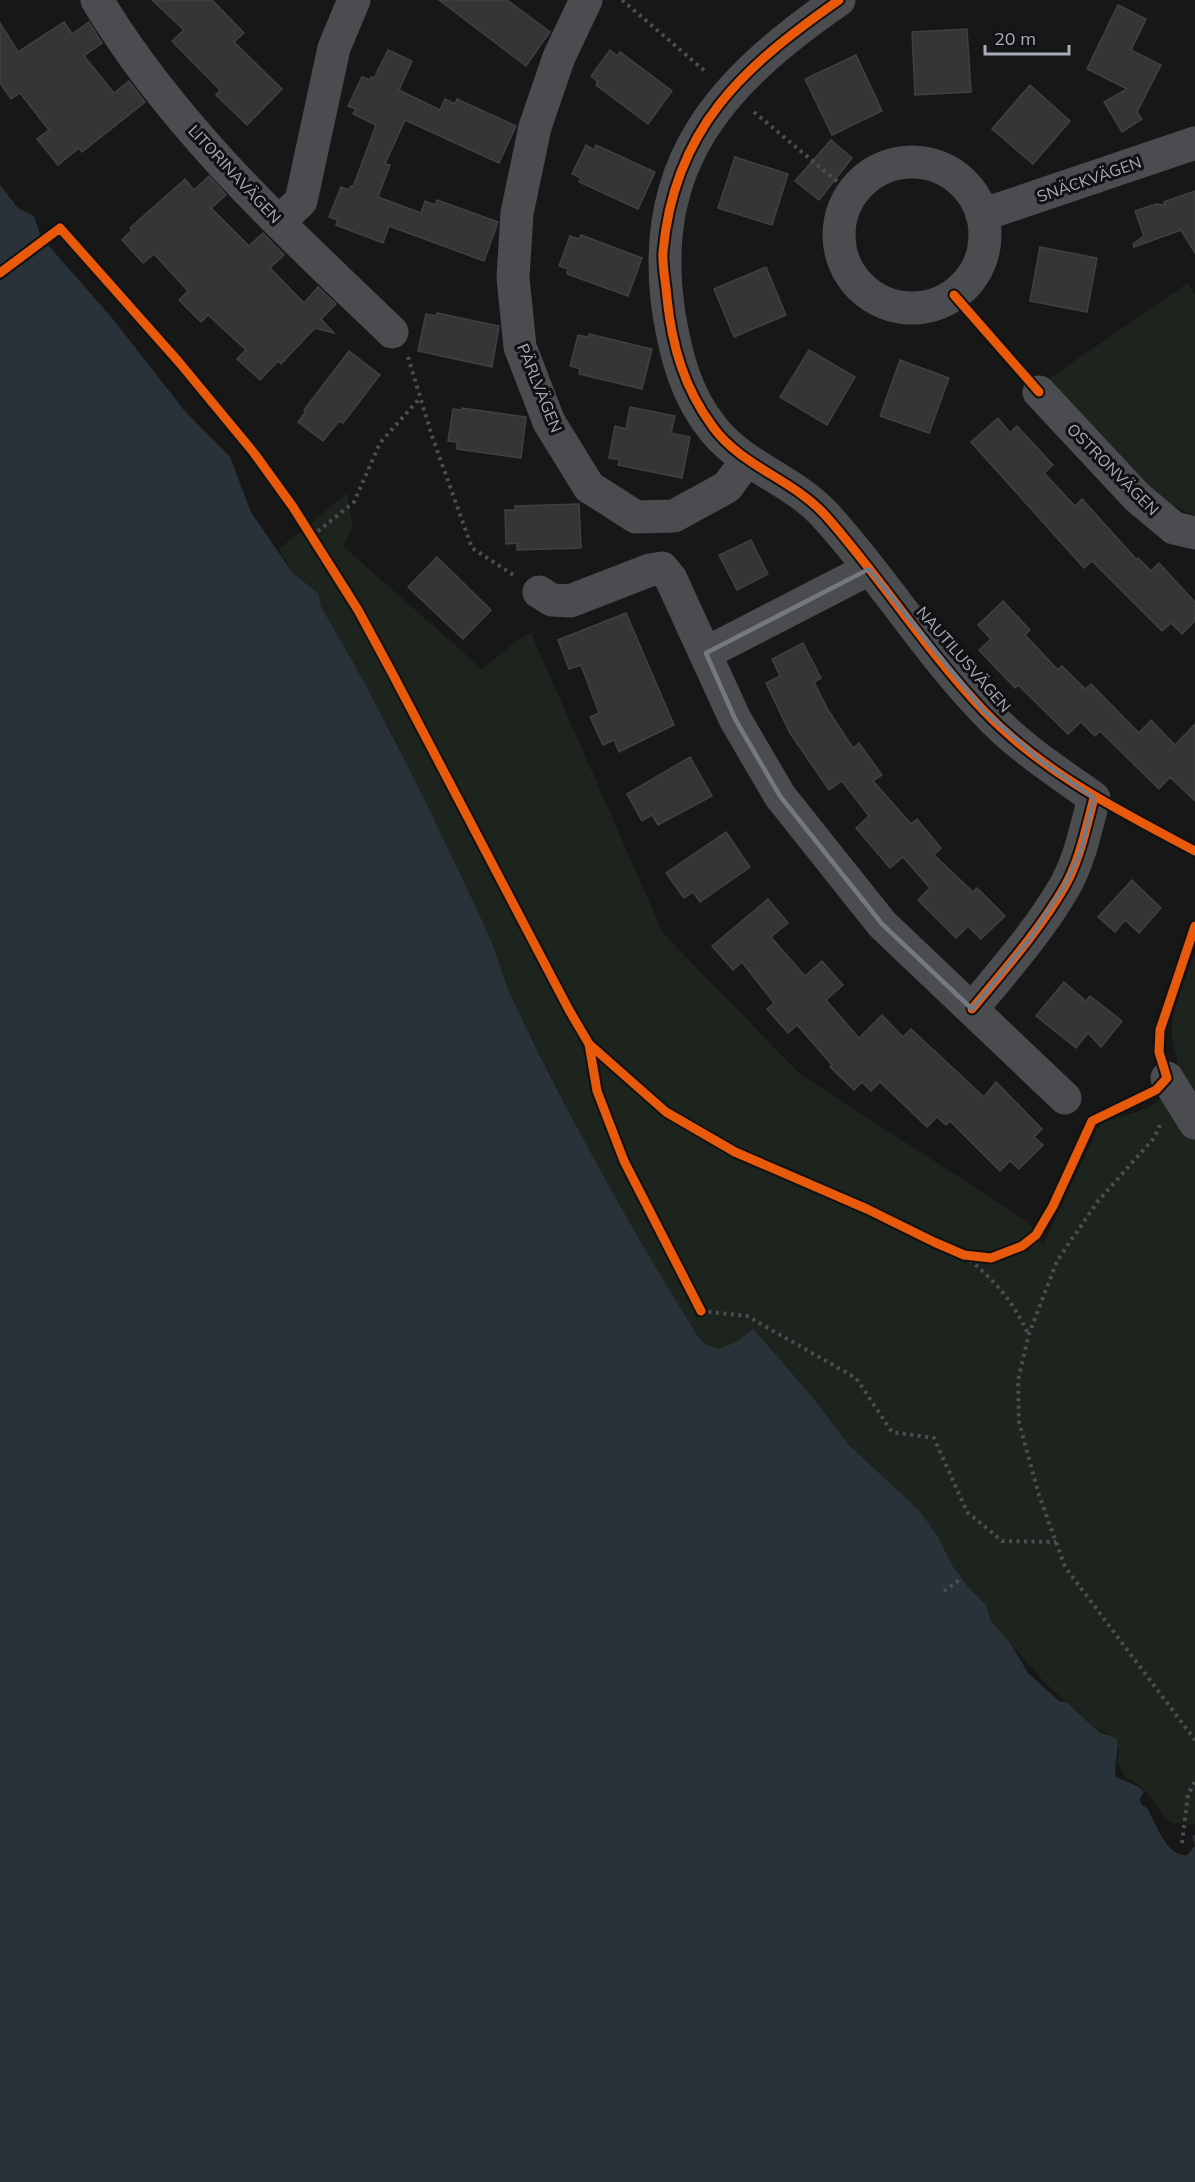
<svg xmlns="http://www.w3.org/2000/svg" width="1195" height="2182" font-family="Mulish,sans-serif">
  <rect width="100%" height="100%" fill="#171717"/>
  <!-- green -->
  <g fill="#1d241e">
    <polygon points="1188,283 1195,295 1195,516 1155,497 1047,380"/>
    <path d="M347 493 353 527 343 546 482 669 518 640 531 633 663 933 800 1074 1028 1222 1043 1245 1099 1125C1116 1115 1138 1115 1155 1103 1161 1099 1173 1086 1176 1079 1183 1065 1173 1052 1172 1038 1169 1011 1187 978 1195 953V1824L1171 1823C1156 1808 1146 1784 1126 1778L1117 1762 1119 1750 1108 1734 1096 1729 1045 1683 991 1621 986 1605 969 1588 952 1565 938 1537 920 1511 849 1445 810 1394 753 1330 719 1353 697 1335 640 1244 588 1149 510 995 491 941 394 737 321 607 319 594 292 572 279 549Z"/>
  </g>
  <!-- water -->
  <path fill="#2a3239" d="M0 185 18 208 34 216 41 237 112 318 184 410 230 457 251 512 292 572 319 594 321 607C385 714 438 826 490 938 498 957 503 979 512 998 567 1114 629 1226 697 1335L706 1344 719 1349 736 1342 753 1329 810 1394 849 1445 920 1511 938 1537 952 1565 969 1588 986 1605 991 1621 1011 1644 1028 1673 1059 1701 1066 1702 1099 1732 1116 1738C1120 1752 1113 1764 1116 1777L1139 1787 1144 1792 1140 1798 1141 1804 1147 1808C1156 1823 1167 1858 1187 1855L1195 1846 1192 1836 1195 1835V2182H0Z"/>
  <!-- pier -->
  <polygon fill="#171717" points="41,237 48,245 0,281 0,267"/>
  <!-- building -->
  <g fill="#353536" stroke="#3f4043" stroke-width="1.5">
    <polygon points="152,0 212,0 244,33 234,42 282,89 247,125 216,95 220,90 172,41 184,30"/>
    <polygon points="439,0 507,0 550,32 526,66"/>
    <polygon points="1118,5 1146,19 1131,50 1161,65 1137,112 1142,119 1122,132 1104,102 1127,89 1087,69"/>
    <polygon points="64,22 72,34 89,22 102,43 84,56 114,93 129,81 145,102 82,152 79,148 58,165 37,139 49,130 20,93 11,99 0,83 0,23 18,52"/>
    <polygon points="967,29 971,92 915,95 912,32"/>
    <polygon points="388,50 412,61 399,90 440,110 445,99 455,104 457,99 516,126 499,163 405,120 385,164 390,165 378,197 421,213 425,201 435,205 437,200 498,222 484,261 389,226 383,243 336,225 338,220 329,217 341,187 349,190 351,186 353,187 376,125 353,114 356,109 348,106 362,77 370,80 371,77 374,78"/>
    <polygon points="610,50 618,56 620,52 672,91 648,124 596,85 598,82 591,76"/>
    <polygon points="856,55 882,111 832,135 805,79"/>
    <polygon points="1030,85 1070,121 1033,164 992,129"/>
    <polygon points="831,140 852,158 819,200 795,181"/>
    <polygon points="586,145 594,150 596,145 655,172 638,209 579,182 581,178 572,174"/>
    <polygon points="735,157 788,174 772,225 718,208"/>
    <polygon points="209,176 226,195 211,208 249,246 263,233 284,255 270,268 304,303 318,287 336,304 321,319 334,333 315,328 281,364 278,361 260,380 237,359 246,350 208,315 201,322 179,300 188,291 154,254 143,263 122,240 132,230 130,228 185,179 194,190"/>
    <polygon points="1195,191 1195,253 1181,230 1134,247 1133,244 1144,236 1135,211 1156,204 1166,205 1164,202"/>
    <polygon points="581,235 642,258 628,296 567,274 568,269 559,266 570,236 579,239"/>
    <polygon points="1040,247 1097,258 1087,312 1030,301"/>
    <polygon points="766,267 786,315 734,337 714,289"/>
    <polygon points="437,313 499,326 492,367 418,351 426,314 436,316"/>
    <polygon points="589,334 652,349 642,389 579,374 580,369 570,366 578,335 588,337"/>
    <polygon points="809,350 855,377 827,425 780,397"/>
    <polygon points="349,351 380,375 343,423 339,421 323,441 298,422 306,411 304,410"/>
    <polygon points="900,360 949,378 929,433 880,416"/>
    <polygon points="630,407 675,416 671,433 690,437 682,478 618,465 620,460 609,458 615,426 626,429"/>
    <polygon points="462,408 526,417 521,458 457,449 457,442 448,441 453,409 462,410"/>
    <polygon points="998,418 1010,433 1017,426 1053,465 1044,473 1075,506 1082,499 1136,559 1138,558 1151,571 1159,563 1195,602 1195,621 1182,634 1171,623 1162,631 1092,561 1084,568 971,442"/>
    <polygon points="579,504 581,548 517,550 517,543 506,544 505,510 515,510 515,506"/>
    <polygon points="751,540 768,574 737,590 719,555"/>
    <polygon points="437,557 491,610 463,639 408,587"/>
    <polygon points="1003,601 1030,630 1025,635 1058,670 1062,666 1085,689 1091,684 1139,733 1151,720 1175,745 1195,724 1195,801 1170,777 1159,789 1100,731 1095,736 1081,722 1068,734 1018,685 1015,688 996,668 979,650 991,639 978,625"/>
    <polygon points="626,613 674,725 619,752 614,740 603,745 590,717 599,713 581,665 569,669 558,640"/>
    <polygon points="803,643 821,678 814,682 828,710 853,748 859,743 882,775 873,781 911,824 917,819 941,848 934,855 973,892 977,888 1005,916 981,939 968,926 956,938 918,900 930,888 903,857 890,868 856,828 869,816 842,781 829,790 790,733 766,683 780,676 772,659"/>
    <polygon points="690,757 712,796 658,825 652,815 642,821 627,794"/>
    <polygon points="726,832 750,867 700,902 693,892 684,898 666,873"/>
    <polygon points="1132,880 1161,908 1139,933 1125,920 1115,932 1098,917"/>
    <polygon points="768,899 788,923 771,937 805,976 822,961 843,985 826,1000 859,1038 882,1015 903,1037 911,1029 984,1097 996,1082 1042,1129 1034,1137 1043,1145 1019,1169 1010,1161 1000,1171 950,1121 946,1125 937,1117 927,1127 880,1082 871,1091 862,1082 854,1090 830,1067 832,1065 797,1025 788,1033 767,1009 774,1003 742,962 733,970 712,946"/>
    <polygon points="1064,982 1086,1001 1090,996 1122,1021 1101,1047 1088,1033 1076,1048 1036,1016"/>
  </g>
  <g fill="none" stroke-linecap="round" stroke-linejoin="round">
    <!-- path -->
    <g stroke="#4d4e52" stroke-width="4" stroke-dasharray="3 4.5" stroke-linecap="butt">
      <polyline points="622,0 706,72"/>
      <polyline points="754,112 852,194"/>
      <polyline points="408,357 432,436 472,548 515,576"/>
      <polyline points="312,536 354,502 380,443 419,399"/>
      <polyline points="1160,1125 1154,1138 1098,1201 1057,1261 1029,1334 1018,1380 1019,1422 1039,1495 1065,1567 1195,1740"/>
      <path d="M964 1255C992 1278 1013 1300 1028 1334"/>
      <polyline points="701,1311 747,1316 856,1378 892,1432 934,1438 967,1512 1002,1541 1056,1542"/>
      <polyline points="944,1591 962,1578"/>
      <polyline points="1182,1843 1188,1795 1195,1781"/>
    </g>
    <!-- minor -->
    <g stroke="#4b4c50" stroke-width="33">
      <path d="M97 0C173 127 286 230 392 332"/>
      <polyline points="586,0 559,57 535,127 517,213 513,278 520,347 549,422 589,487 636,517 674,516 727,487 746,461"/>
      <path d="M839 0C722 81 646 162 669 314 676 356 686 396 714 430 744 467 793 480 825 515 882 577 926 650 984 710 1016 745 1056 771 1094 798 1086 828 1080 859 1065 886 1039 931 1005 969 972 1009"/>
      <circle cx="912" cy="235" r="73"/>
      <polyline points="982,215 1195,143"/>
      <polyline points="280,221 301,201 334,48 354,0"/>
      <polyline points="1039,392 1137,497 1174,528 1195,533"/>
      <polyline points="539,592 552,600 570,601 650,570 662,568 671,579 735,719 780,796 882,924 1065,1098"/>
      <polyline points="706,653 869,569"/>
      <polyline points="1167,1078 1195,1123"/>
    </g>
    <defs>
      <g id="cycleway">
        <path d="M839 0C743 67 674 128 663 252 662 266 666 283 667 298 672 346 684 388 713 427 742 467 793 479 826 516 881 578 926 650 983 710 1043 773 1120 811 1195 851"/>
        <polyline points="0,273 60,228 178,361 254,453 293,507 358,610 391,671 569,1010 589,1044 666,1112 735,1152 867,1209 934,1242 964,1255 991,1258 1022,1246 1036,1235 1053,1206 1092,1121 1156,1090 1167,1078 1159,1052 1160,1030 1195,926"/>
        <polyline points="954,295 1039,392"/>
        <path d="M972 1009C1005 969 1039 931 1065 886 1080 859 1086 828 1094 798"/>
        <polyline points="589,1044 597,1091 624,1161 701,1311"/>
      </g>
    </defs>
    <!-- cycleway casing -->
    <use href="#cycleway" stroke="#111113" stroke-width="13"/>
    <!-- cycleway -->
    <use href="#cycleway" stroke="#e8590c" stroke-width="9"/>
  </g>
  <!-- marked area -->
  <path fill="none" stroke="#757880" stroke-width="4.5" stroke-linejoin="round" d="M869 569 984 711 1040 760 1094 798 1080 853 1065 885 1028 941 972 1009 882 924 780 796 735 719 706 653Z"/>
  <g text-anchor="middle" stroke-width="6" stroke-linejoin="round" paint-order="stroke">
    <!-- street labels -->
    <g font-size="16" fill="#a8adb8" stroke="#111113">
      <text transform="translate(235 174) rotate(47)" y="6">LITORINAVÄGEN</text>
      <text transform="translate(1089 179) rotate(-19)" y="6">SNÄCKVÄGEN</text>
      <text transform="translate(540 388) rotate(68)" y="6">PÄRLVÄGEN</text>
      <text transform="translate(1113 469) rotate(45)" y="6">OSTRONVÄGEN</text>
      <text transform="translate(964 659) rotate(49)" y="6">NAUTILUSVÄGEN</text>
    </g>
  </g>
  <!-- scale -->
  <path d="M985 45v9h84v-9" fill="none" stroke="#a8adb8" stroke-width="3"/>
  <text x="994" y="45" font-size="18" fill="#a8adb8" stroke="#111113" stroke-width="4.5" paint-order="stroke">20 m</text>
</svg>
